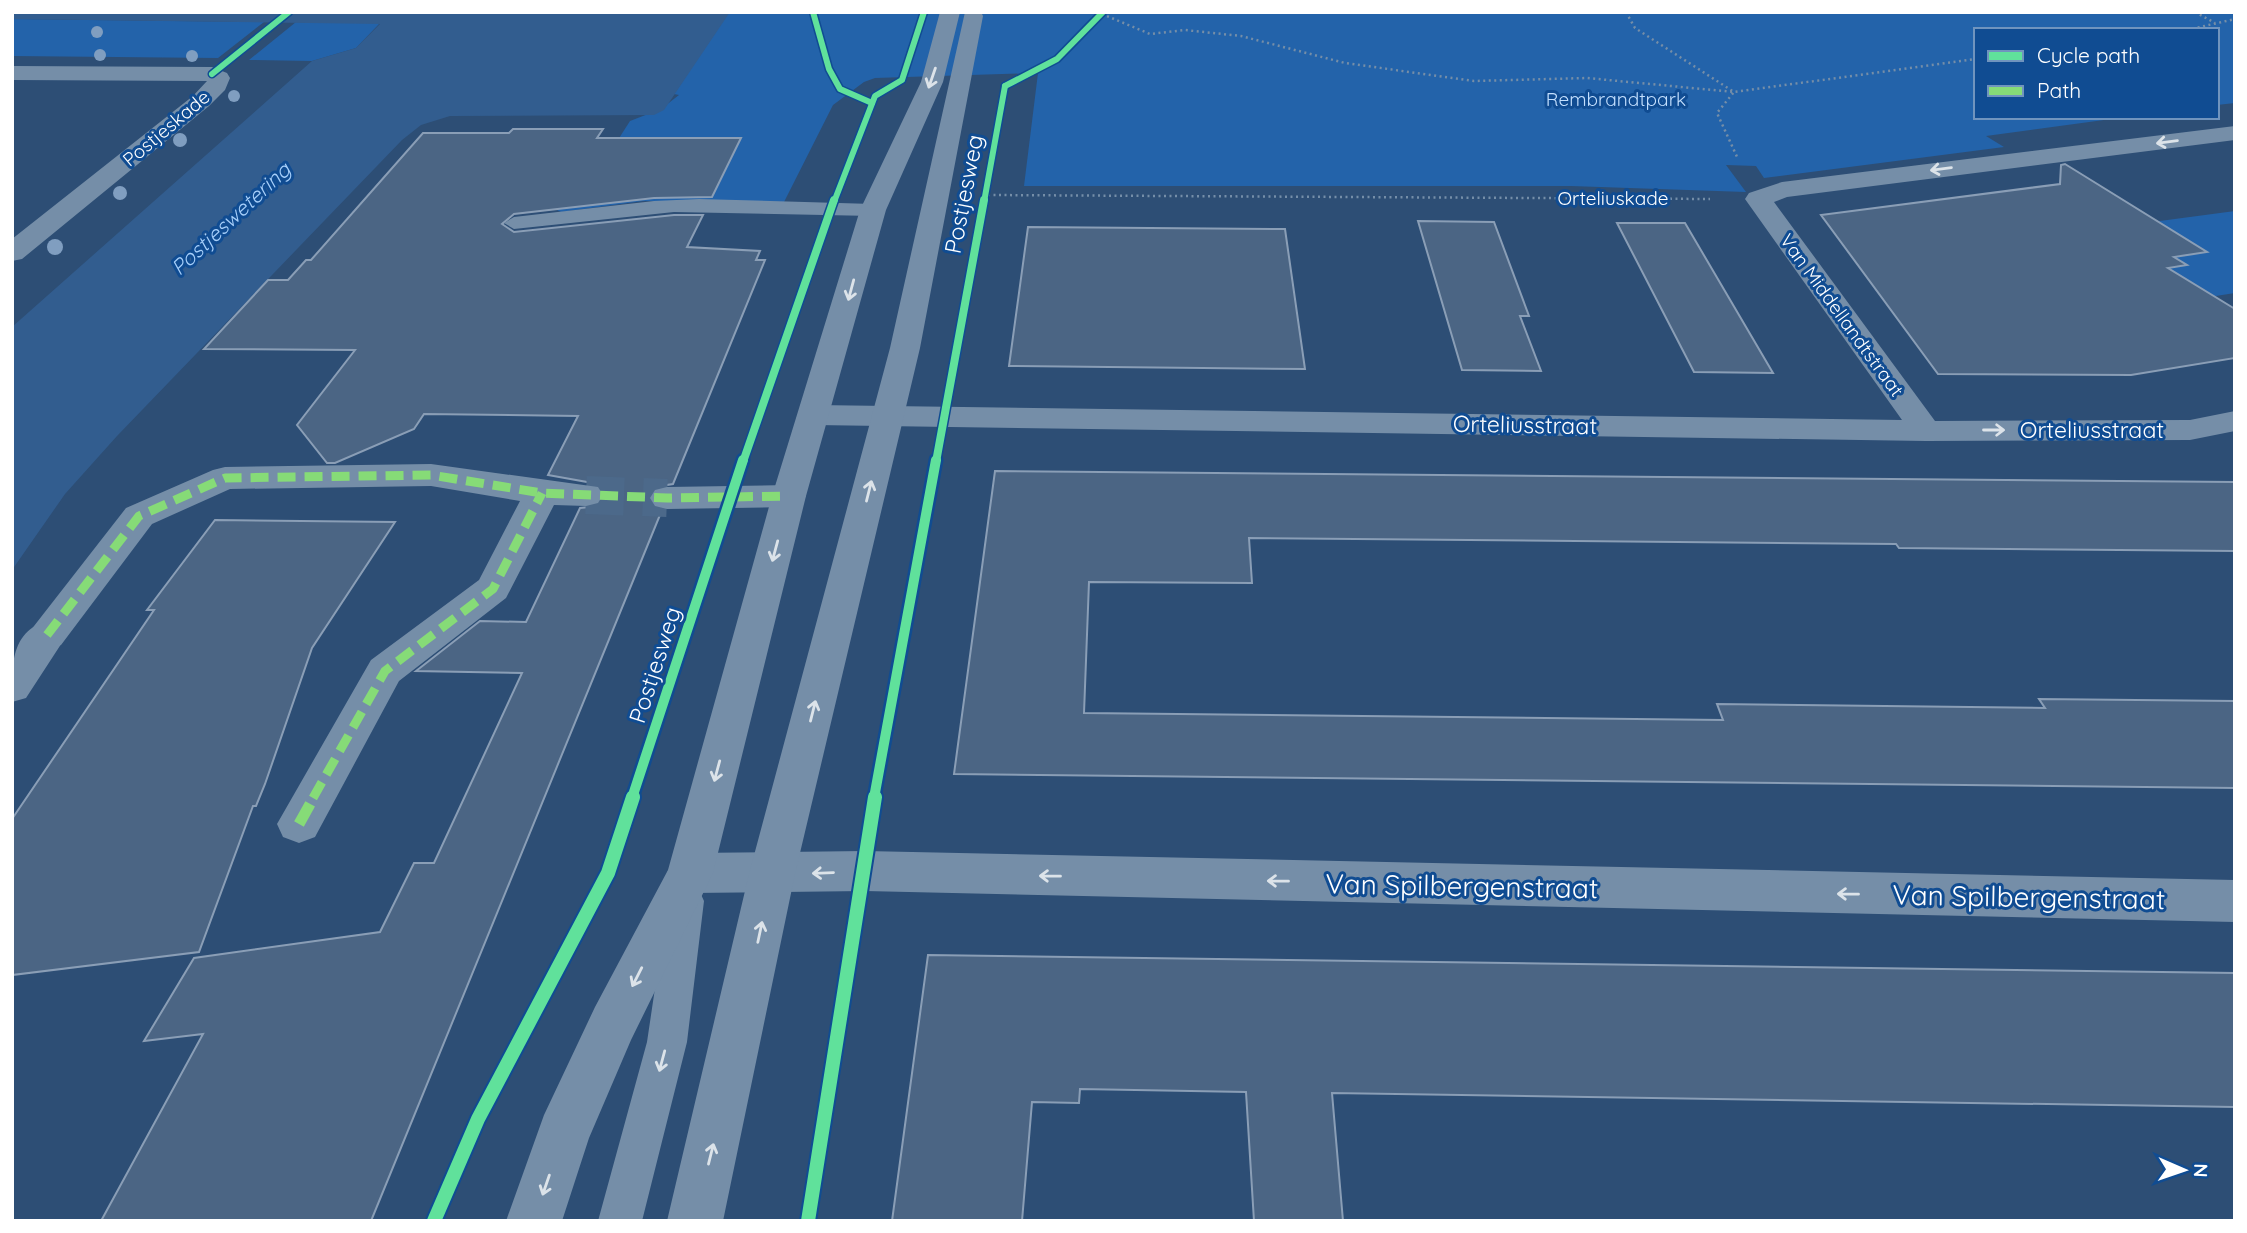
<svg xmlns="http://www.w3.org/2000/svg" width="2247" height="1233" font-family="Quicksand,sans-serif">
  <rect width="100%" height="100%" fill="#2d4e75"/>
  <!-- green -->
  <g fill="#2363aa">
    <polygon points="729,12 2235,12 2235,103 2217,105 2217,30 1976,30 1976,117 2126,117 1986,136 2004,147 1764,178 1756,166 1726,165 1746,192 1571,186 1024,186 1038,73 875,78 864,82 833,105 784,202 643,201 561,212 549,206 607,157 630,121 661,109 679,95 674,94"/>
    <polygon points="12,19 264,22 218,58 12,56"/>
    <polygon points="296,22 380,23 356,48 312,61 249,60"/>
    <polygon points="2235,211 2235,293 2074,318 1941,250"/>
  </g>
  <!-- water -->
  <polygon fill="#325d8f" points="12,12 730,12 664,110 654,115 450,116 421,125 402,140 117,436 65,494 12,570 12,327 312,61 356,48 380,24 12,19"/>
  <!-- building -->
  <g fill="#4b6584" stroke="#8a9eb6" stroke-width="2">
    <polygon points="513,129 603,129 597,138 741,138 712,197 654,198 514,214 502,224 514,232 674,215 703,215 687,247 760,251 756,260 765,260 673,484 654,487 648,497 653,507 662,510 371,1221 101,1221 203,1034 144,1041 194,958 380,932 414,863 434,863 522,673 416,671 480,621 526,622 580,508 599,506 605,496 598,484 548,475 578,416 424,414 414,429 335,463 327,463 297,425 355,350 204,349 268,280 288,280 306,260 311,260 423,133 509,133"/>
    <polygon points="2065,164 2207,252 2174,257 2187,265 2168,268 2235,309 2235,358 2131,375 1938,374 1821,215 2060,184 2061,165"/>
    <polygon points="1418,221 1494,222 1529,316 1520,316 1541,371 1462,370"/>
    <polygon points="1617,223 1685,223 1773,373 1694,372"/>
    <polygon points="1028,227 1285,229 1305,369 1009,366"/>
    <polygon points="995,471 2235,482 2235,551 1899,548 1896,544 1249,538 1252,583 1089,582 1084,713 1723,720 1717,704 2045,708 2039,699 2235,701 2235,788 954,774"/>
    <polygon points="215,520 395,522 312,648 265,784 256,806 253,806 199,952 12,975 12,819 154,610 147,610"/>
    <polygon points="928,955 2235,973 2235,1107 1332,1093 1343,1221 1254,1221 1246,1092 1080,1089 1079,1103 1032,1102 1022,1221 892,1221"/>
  </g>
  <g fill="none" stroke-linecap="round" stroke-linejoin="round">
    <!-- pedestrian-tunnel -->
    <polyline stroke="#4c698a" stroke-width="38" stroke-dasharray="38 19" stroke-linecap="butt" points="586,495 667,498"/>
    <!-- path -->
    <g stroke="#758ea8" stroke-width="2.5" stroke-dasharray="2 3.5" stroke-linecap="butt">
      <polyline points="1626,12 1635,28 1734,92 1717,113 1738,159"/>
      <polyline points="2195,12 2215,23"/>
      <polyline points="1102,14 1150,34 1185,30 1241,36 1345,63 1474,81 1587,78 1734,92 1976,59"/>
      <polyline points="2187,30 2235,19"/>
      <polyline points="988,195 1710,199"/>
    </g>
    <!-- service -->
    <g fill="#758ea8" fill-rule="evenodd">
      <polygon points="699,199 873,204 883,210 873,216 674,212 514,229 504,223 514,217 654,201"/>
      <polygon points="686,885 699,890 704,901 687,1042 642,1221 598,1221 647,1042 668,901 673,890"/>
    </g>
    <!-- pedestrian -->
    <g fill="#758ea8" fill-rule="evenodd">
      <polygon points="431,464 598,487 603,495 598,503 586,506 554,505 506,598 399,681 315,837 299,843 283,837 277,824 371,660 479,580 520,501 431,486 230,489 152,524 61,645 47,649 33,645 27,635 126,508 213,470 225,467"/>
      <polygon points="789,485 801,488 806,496 801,504 789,507 667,509 655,506 650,498 655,490 667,487"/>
    </g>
    <!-- minor -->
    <g fill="#758ea8" fill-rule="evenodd">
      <polygon points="12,66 212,67 227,73 230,78 225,90 209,106 22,259 12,261 12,239 193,96 207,81 12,80"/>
      <polygon points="2235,126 2235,140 1787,197 1774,202 1935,421 2190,420 2235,411 2235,431 2190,440 1926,441 815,425 803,422 799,415 803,408 815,405 1902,420 1745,199 1749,193 1782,182"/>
      <path d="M47 621 61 625 67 635 26 698 12 702C12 670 9 632 47 621Z"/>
      <polygon points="865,851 2235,880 2235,922 865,891 690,893 674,887 667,873 674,859 690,853"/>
    </g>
    <!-- tertiary -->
    <g fill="#758ea8" fill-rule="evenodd">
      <polygon points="940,12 960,12 943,82 886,210 806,496 713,873 631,1040 589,1138 562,1221 506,1221 544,1115 595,1007 668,870 772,496 860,210 921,82"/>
      <polygon points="965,12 981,12 983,16 920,348 795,874 723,1221 667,1221 749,874 890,348"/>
    </g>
    <!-- quiet-far1 -->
    <g stroke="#86db77" stroke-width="9" stroke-dasharray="18 9" stroke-linecap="butt">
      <polyline points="47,635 139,516 225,478 431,475 542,493 667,498 789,496"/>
      <polyline points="313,798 385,671 493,589 542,493"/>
    </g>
    <!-- quiet -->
    <polyline stroke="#86db77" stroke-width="11" stroke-dasharray="23 11" stroke-linecap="butt" points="299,824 314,797"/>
    <defs>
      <g id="cycleway-far3">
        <polyline points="813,12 829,69 840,89 872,103"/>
        <polyline points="212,74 289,12"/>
        <polyline points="1005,86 1057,59 1103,12"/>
        <polyline points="834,202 875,96 902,80 924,12"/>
        <polyline points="984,202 1005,86"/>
      </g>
      <g id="cycleway-far2">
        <polyline points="743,462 834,200"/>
        <polyline points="936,462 984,200"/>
      </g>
      <g id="cycleway-far1">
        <polyline points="632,798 743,460"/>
        <polyline points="874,798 936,460"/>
      </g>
      <g id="cycleway">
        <polyline points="434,1221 478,1119 608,873 633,797"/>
        <polyline points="808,1221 875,797"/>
      </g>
    </defs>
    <!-- cycleway-far3 casing -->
    <use href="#cycleway-far3" stroke="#104c92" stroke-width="9"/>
    <!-- cycleway-far2 casing -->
    <use href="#cycleway-far2" stroke="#104c92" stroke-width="11"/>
    <!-- cycleway-far1 casing -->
    <use href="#cycleway-far1" stroke="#104c92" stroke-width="15"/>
    <!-- cycleway casing -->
    <use href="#cycleway" stroke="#104c92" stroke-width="18"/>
    <!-- cycleway-far3 -->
    <use href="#cycleway-far3" stroke="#60e19b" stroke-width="6"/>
    <!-- cycleway-far2 -->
    <use href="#cycleway-far2" stroke="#60e19b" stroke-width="8"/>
    <!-- cycleway-far1 -->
    <use href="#cycleway-far1" stroke="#60e19b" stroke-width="10"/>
    <!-- cycleway -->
    <use href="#cycleway" stroke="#60e19b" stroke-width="14"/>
  </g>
  <!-- trees -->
  <g fill="#809ec0">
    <circle cx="97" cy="32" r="6"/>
    <circle cx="100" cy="55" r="6"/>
    <circle cx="192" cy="56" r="6"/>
    <circle cx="234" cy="96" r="6"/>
    <circle cx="180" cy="140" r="7"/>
    <circle cx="120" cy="193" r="7"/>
    <circle cx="55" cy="247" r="8"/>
  </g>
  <!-- one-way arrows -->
  <defs><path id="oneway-shaft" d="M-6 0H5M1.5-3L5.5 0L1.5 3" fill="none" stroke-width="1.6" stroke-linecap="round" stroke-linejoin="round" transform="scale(1.75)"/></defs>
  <g stroke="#dce3e9">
    <use href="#oneway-shaft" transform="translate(932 78) rotate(109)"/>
    <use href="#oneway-shaft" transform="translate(2167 142) rotate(173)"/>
    <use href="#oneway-shaft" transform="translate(1941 169) rotate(173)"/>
    <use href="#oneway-shaft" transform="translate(851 290) rotate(105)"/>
    <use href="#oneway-shaft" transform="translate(1994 430)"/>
    <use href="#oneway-shaft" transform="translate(869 491) rotate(-76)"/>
    <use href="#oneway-shaft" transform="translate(775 551) rotate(105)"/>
    <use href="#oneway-shaft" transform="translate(813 711) rotate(-76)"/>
    <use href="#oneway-shaft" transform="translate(717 771) rotate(105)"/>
    <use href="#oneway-shaft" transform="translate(823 873) rotate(178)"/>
    <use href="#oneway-shaft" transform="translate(1050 876) rotate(-179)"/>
    <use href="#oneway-shaft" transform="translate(1278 881) rotate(-179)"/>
    <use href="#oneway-shaft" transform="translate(1848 894) rotate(-179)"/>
    <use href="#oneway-shaft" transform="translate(760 932) rotate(-78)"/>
    <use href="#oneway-shaft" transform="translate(637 977) rotate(117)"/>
    <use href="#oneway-shaft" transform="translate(662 1061) rotate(105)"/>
    <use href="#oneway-shaft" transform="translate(711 1154) rotate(-76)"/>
    <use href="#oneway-shaft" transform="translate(546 1185) rotate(109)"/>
  </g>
  <g text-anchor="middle" stroke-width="6" stroke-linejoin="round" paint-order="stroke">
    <!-- far-park labels -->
    <g font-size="19" fill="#c3dffe" stroke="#104c92">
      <text x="1616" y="106">Rembrandtpark</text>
    </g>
    <!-- far-street labels -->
    <g font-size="19" fill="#fff" stroke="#104c92">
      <text transform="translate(166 128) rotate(-40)" y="7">Postjeskade</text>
      <text x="1613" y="205">Orteliuskade</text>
      <text transform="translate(1842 315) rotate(54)" y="7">Van Middellandtstraat</text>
    </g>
    <!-- far-water labels -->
    <g font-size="21" font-style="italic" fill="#a7cffa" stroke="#104c92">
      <text transform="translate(231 219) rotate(-43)" y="7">Postjeswetering</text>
    </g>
    <!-- street labels -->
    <g font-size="23" fill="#fff" stroke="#104c92">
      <text transform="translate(964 194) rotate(-79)" y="8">Postjesweg</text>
      <text transform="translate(1525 425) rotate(1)" y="8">Orteliusstraat</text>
      <text x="2092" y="438">Orteliusstraat</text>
      <text transform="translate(655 665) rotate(-72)" y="8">Postjesweg</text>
    </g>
    <!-- near-street labels -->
    <g font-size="28" fill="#fff" stroke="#104c92">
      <text transform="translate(1462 886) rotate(1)" y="10">Van Spilbergenstraat</text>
      <text transform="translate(2029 897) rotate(1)" y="10">Van Spilbergenstraat</text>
    </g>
  </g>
  <!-- border -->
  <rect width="2247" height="1233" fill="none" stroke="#ffffff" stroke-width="28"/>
  <!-- legend -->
  <rect x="1974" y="28" width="245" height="91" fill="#104c92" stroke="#7094be" stroke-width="2"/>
  <rect x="1988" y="51" width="35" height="10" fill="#60e19b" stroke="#7094be" stroke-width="2"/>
  <text x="2037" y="63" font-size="21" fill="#ffffff">Cycle path</text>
  <rect x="1988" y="86" width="35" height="10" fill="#86db77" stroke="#7094be" stroke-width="2"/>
  <text x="2037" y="98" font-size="21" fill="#ffffff">Path</text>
  <!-- north arrow -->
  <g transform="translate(2184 1170) rotate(92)" stroke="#104c92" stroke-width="5" paint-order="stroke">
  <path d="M0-5L12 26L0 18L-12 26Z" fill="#ffffff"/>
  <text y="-10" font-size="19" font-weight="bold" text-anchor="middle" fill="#ffffff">N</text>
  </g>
</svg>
